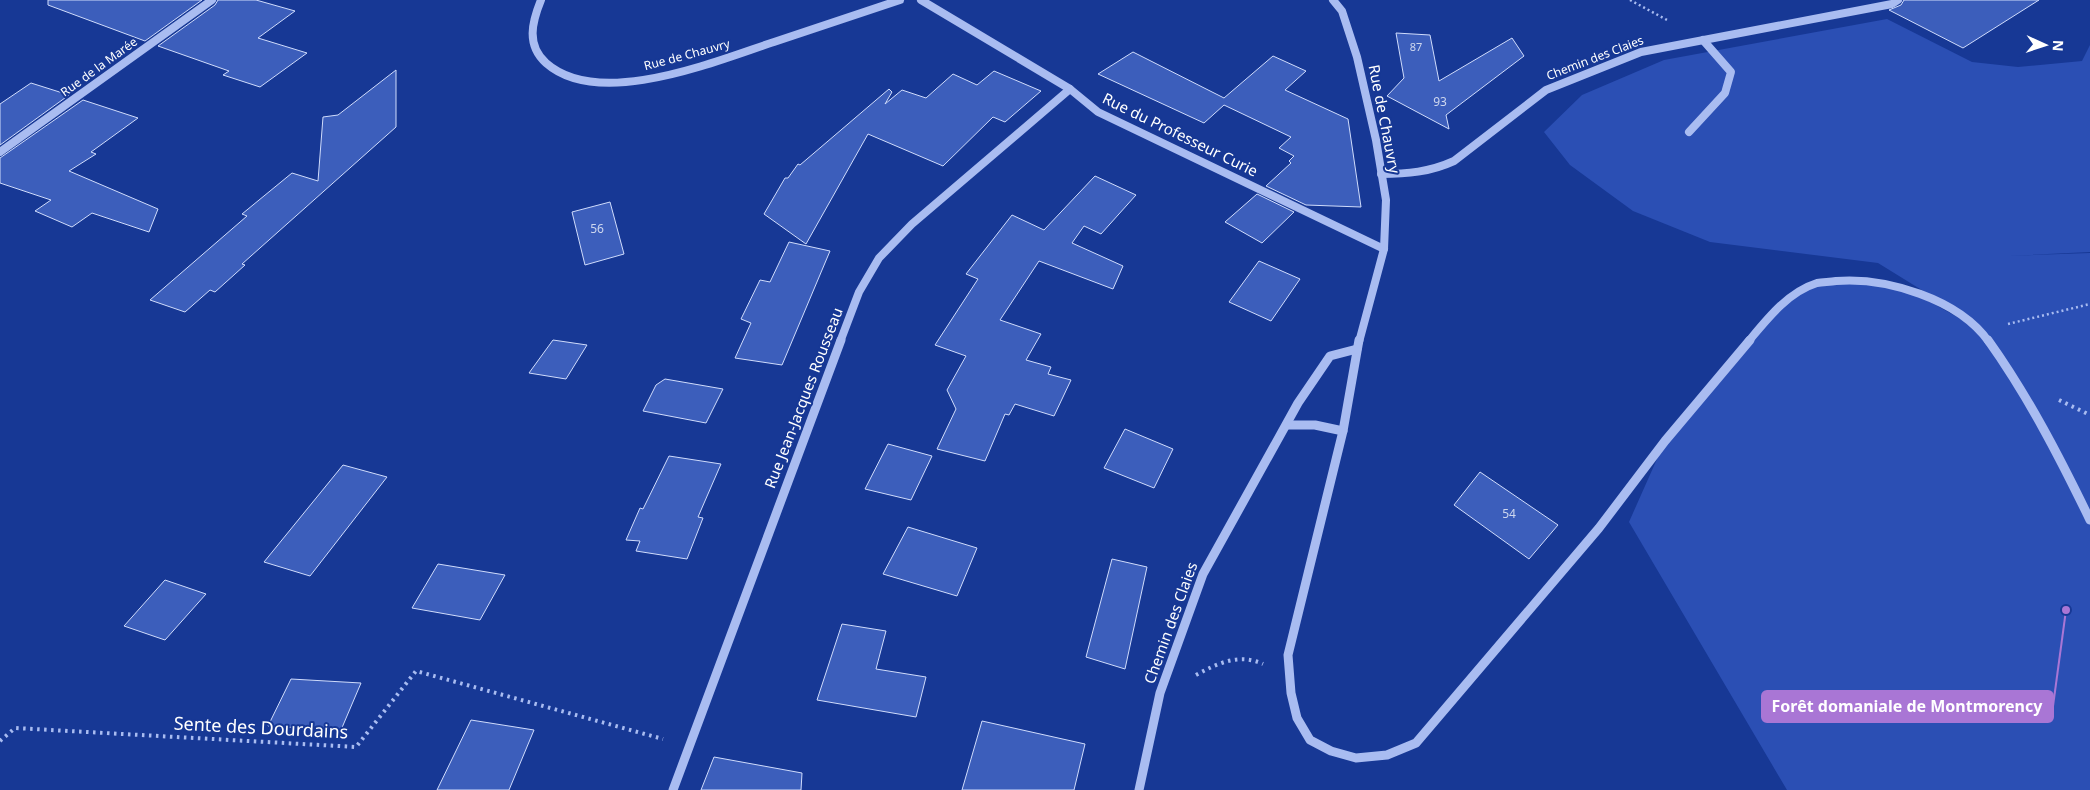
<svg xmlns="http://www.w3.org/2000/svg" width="2090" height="790" font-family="'Noto Sans',sans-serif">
  <rect width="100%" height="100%" fill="#173895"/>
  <!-- green -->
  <polygon fill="#2b4fb4" points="1887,19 1972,62 2018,67 2082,61 2090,45 2090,252 2007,256 2090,253 2090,790 1787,790 1629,522 1665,441 1765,322 1794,294 1818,283 1853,280 1916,294 1975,327 1946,305 1878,263 1710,242 1633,211 1570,165 1544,132 1582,95 1664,60"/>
  <!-- building -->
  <g fill="#3c5ebb" stroke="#d0dcfc">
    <polygon points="48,0 202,0 145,41 48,5"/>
    <polygon points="218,0 256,0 295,11 258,38 307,53 260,87 223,75 229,71 158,46 215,5"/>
    <polygon points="1904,0 2039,0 1963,48 1889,10 1901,5"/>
    <polygon points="1396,33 1430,35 1439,81 1512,38 1524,56 1446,115 1449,129 1387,96 1404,78"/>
    <polygon points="1133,52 1224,98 1273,56 1306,71 1285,90 1348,119 1361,207 1306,205 1266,186 1291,163 1289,161 1294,156 1279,148 1291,137 1224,105 1204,123 1098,74"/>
    <polygon points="396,70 396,127 242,264 245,265 215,292 210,290 185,312 150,300 247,216 242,214 292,173 318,181 323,117 338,115"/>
    <polygon points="994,71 1041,91 1005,122 993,117 943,166 868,134 806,244 764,214 785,178 788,178 798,164 800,165 889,89 892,92 885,104 902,90 926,98 953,74 977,85"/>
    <polygon points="31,83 69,95 0,145 0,104"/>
    <polygon points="83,100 138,118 91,152 96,154 69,171 158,209 149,232 92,213 72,227 35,211 51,200 0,183 0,158"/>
    <polygon points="1095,176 1136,195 1101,234 1084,226 1072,243 1123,266 1113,289 1039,261 1000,320 1041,334 1026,360 1051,367 1048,374 1071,380 1054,416 1015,404 1009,415 1005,414 985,461 937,449 956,409 947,390 966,356 935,345 978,279 966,274 1012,215 1044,230"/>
    <polygon points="1257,194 1294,212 1262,243 1225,222"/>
    <polygon points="610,202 624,254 585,265 572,212"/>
    <polygon points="789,242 830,251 782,365 735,358 751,323 741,319 760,280 770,282"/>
    <polygon points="1259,261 1300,279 1271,321 1229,302"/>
    <polygon points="553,340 587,345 566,379 529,373"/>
    <polygon points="665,379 723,389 706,423 643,411 656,385"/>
    <polygon points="1125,429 1173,449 1154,488 1104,468"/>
    <polygon points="888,444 932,456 911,500 865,489"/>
    <polygon points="669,456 721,464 698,517 703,518 687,559 636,551 640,541 626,540 640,508 643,509"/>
    <polygon points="343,465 387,477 310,576 264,562"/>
    <polygon points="1480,472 1558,525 1529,559 1454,505"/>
    <polygon points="908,527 977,548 957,596 883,574"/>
    <polygon points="1112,559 1147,567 1125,669 1086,657"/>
    <polygon points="438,564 505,575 480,620 412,608"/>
    <polygon points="165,580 206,594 165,640 124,626"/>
    <polygon points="842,624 886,631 876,669 926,677 916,717 817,700"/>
    <polygon points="291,679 361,683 341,730 268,726"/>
    <polygon points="471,720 534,730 509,790 437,790"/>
    <polygon points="982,721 1085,744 1074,790 962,790"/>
    <polygon points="714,757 802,773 801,790 701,790"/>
  </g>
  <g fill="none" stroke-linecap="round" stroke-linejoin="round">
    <!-- path-far1 -->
    <g stroke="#a9bcf1" stroke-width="2.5" stroke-dasharray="2 3" stroke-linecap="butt">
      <polyline points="1630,0 1667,20"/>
      <polyline points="2008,324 2090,304"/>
    </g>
    <!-- path -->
    <g stroke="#a9bcf1" stroke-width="4" stroke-dasharray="2.5 4.5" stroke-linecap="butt">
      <polyline points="2059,400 2090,415"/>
      <path d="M1196 675C1218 663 1239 653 1263 664"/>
      <polyline points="0,741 15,728 356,747 416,671 663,739"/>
    </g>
    <!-- minor-far1 -->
    <g stroke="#a9bcf1" stroke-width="8">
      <path d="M541 0C532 22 526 45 546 63 599 110 716 61 774 42 816 28 858 14 900 0"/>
      <polyline points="921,0 1070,89 1098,112 1384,249"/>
      <polyline points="1333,0 1342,11 1357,57 1376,140 1386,200 1384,249 1359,342"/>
      <polyline points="1689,132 1725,93 1731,72 1703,40"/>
      <polyline points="0,152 212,0"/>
      <path d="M1381 174C1407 174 1430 172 1454 161L1546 90 1641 52 1892 4 1898 0"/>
      <polyline points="840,342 859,292 879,258 912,224 1070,89"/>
      <path d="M1748 342C1767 319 1788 292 1817 283 1823 282 1830 282 1836 281 1886 277 1959 299 1989 342"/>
    </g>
    <!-- minor -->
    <g stroke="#a9bcf1" stroke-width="9">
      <polyline points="1359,340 1343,431 1288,655 1291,693 1297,718 1310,740 1331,751 1356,758 1387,755 1416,743 1599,528 1665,441 1750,340"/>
      <path d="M1988 340C2028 396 2060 458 2090 520"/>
      <polyline points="1287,425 1315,425 1343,431"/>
      <polyline points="673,790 841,340"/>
      <polyline points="1139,790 1160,693 1203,574 1298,403 1330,356 1357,349"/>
    </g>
  </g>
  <g text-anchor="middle" stroke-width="4" stroke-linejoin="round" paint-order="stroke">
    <!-- far-number labels -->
    <g font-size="11" fill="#ced7ee">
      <text x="1416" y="51">87</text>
    </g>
    <!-- far-street labels -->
    <g font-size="12" fill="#fff" stroke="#173895">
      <text transform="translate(687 55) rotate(-15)" y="4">Rue de Chauvry</text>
      <text transform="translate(1595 58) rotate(-21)" y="4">Chemin des Claies</text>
      <text transform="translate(99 67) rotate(-36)" y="4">Rue de la Marée</text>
    </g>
    <!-- number labels -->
    <g font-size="12" fill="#ced7ee">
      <text x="1440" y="106">93</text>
      <text x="597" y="233">56</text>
      <text x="1509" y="518">54</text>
    </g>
    <!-- street labels -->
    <g font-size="15" fill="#fff" stroke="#173895">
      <text transform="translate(1384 119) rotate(79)" y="5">Rue de Chauvry</text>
      <text transform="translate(1180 135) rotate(26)" y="5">Rue du Professeur Curie</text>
      <text transform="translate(804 398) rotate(-69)" y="5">Rue Jean-Jacques Rousseau</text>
      <text transform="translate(1171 623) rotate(-70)" y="5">Chemin des Claies</text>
    </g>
    <!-- near-street labels -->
    <g font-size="18" fill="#fff" stroke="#173895">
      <text transform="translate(261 728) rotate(3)" y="6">Sente des Dourdains</text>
    </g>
  </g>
  <!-- callouts -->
  <path fill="none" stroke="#a976d5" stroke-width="2" d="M2066 610L2053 706"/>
  <circle fill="#a976d5" stroke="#173895" stroke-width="2" cx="2066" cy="610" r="5"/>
  <rect fill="#a976d5" stroke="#a976d5" stroke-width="2" x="1762" y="691" width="291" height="31" rx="5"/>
  <g font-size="16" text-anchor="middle" font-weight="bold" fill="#fff">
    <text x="1907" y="712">Forêt domaniale de Montmorency</text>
  </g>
  <!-- north arrow -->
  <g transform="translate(2045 45) rotate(93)" stroke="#173895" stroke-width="4" paint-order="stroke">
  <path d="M0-4L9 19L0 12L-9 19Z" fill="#ffffff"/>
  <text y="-8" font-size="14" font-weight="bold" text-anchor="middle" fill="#ffffff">N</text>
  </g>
</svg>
